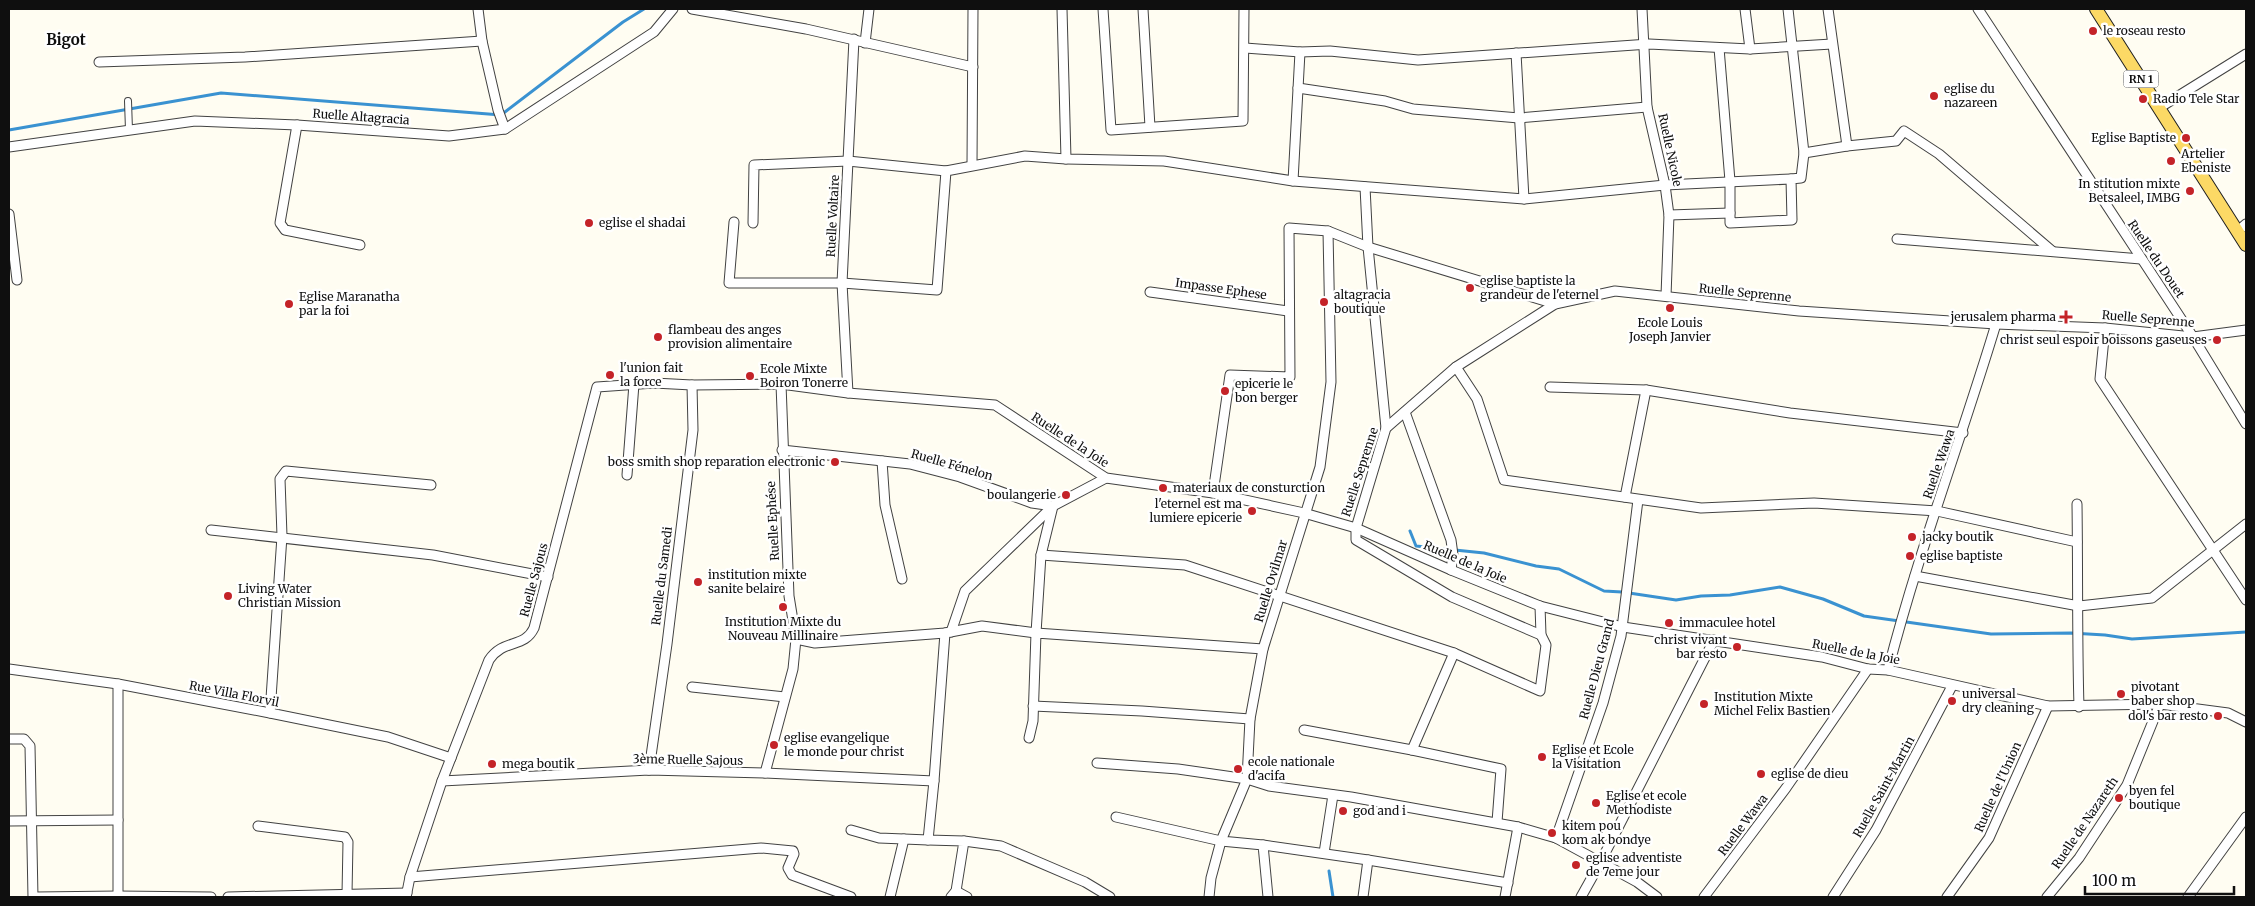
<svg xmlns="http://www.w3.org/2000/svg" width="2255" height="906" font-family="Merriweather,serif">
  <rect width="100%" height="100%" fill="#fffdf2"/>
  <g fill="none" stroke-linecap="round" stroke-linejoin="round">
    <!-- stream -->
    <g stroke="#3a92d1" stroke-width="3">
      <polyline points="9,130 221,93 501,115 623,22 644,9"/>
      <polyline points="1410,531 1416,546 1484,553 1536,566 1559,569 1604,591 1622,592"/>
      <polyline points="1629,593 1676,600 1701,596 1730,595 1780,587 1823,599 1864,616 1991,634 2071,633 2105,635 2132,639 2246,632"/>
      <polyline points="1329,871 1333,897"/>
    </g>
    <defs>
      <polyline id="pedestrian" points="128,101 129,130"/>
      <g id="minor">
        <polyline points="478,9 482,41 498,110 505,129"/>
        <polyline points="692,9 806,29 973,67"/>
        <polyline points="1062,9 1066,159"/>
        <polyline points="1103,9 1111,130 1243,121 1244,9"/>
        <polyline points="1143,9 1150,127"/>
        <polyline points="1642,9 1647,107 1665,185 1669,215 1666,296"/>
        <polyline points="1745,9 1750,49"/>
        <polyline points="1788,9 1804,153"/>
        <polyline points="1828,9 1847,146"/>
        <polyline points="1978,9 2193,337 2246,424"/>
        <polyline points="865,43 869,9"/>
        <polyline points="1245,48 1300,52 1330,51 1418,60 1649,44 1750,49 1832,44"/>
        <polyline points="1719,48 1730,181 1730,223 1792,220 1791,179 1801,178 1804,153 1847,146 1896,141 1904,131 1939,154 2052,251"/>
        <polyline points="1516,53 1524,199"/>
        <polyline points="99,62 245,57 482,41"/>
        <polyline points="1298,88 1385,101 1413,109 1519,118 1647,107"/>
        <polyline points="2159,108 2246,54"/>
        <polyline points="297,125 280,223 285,230 360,245"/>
        <polyline points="9,147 195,121 297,125 449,136 505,129 654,32 673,9"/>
        <polyline points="972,164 973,9"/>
        <polyline points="1293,181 1300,52"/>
        <polyline points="1365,187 1368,247 1386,428"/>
        <polyline points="9,214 17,280"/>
        <polyline points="1669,215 1730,213"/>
        <polyline points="734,222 729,283 842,283 937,290 946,171 1025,156 1066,159 1164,161 1293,181 1524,199 1665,185 1791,179"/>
        <polyline points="753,223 754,165 848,161 946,171"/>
        <polyline points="2238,231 2246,224"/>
        <polyline points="1897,239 2141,259"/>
        <polyline points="1150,292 1288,311"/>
        <polyline points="2105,328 2100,379 2246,600"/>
        <polyline points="1456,367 1477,399 1504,480 1701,508 1814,503 1937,511 2077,542"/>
        <polyline points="1550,387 1646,390 1790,413 1963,433"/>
        <polyline points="848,393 842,283 854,39"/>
        <polyline points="1405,412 1451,540 1453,555 1451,570"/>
        <polyline points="782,450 910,464 960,477 1032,503 1053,506 1106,478"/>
        <polyline points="882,461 885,505 902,579"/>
        <polyline points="627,475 634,384"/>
        <polyline points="1213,493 1230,375 1290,377 1289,228 1328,231 1368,247 1555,304"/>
        <polyline points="1625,497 1646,390"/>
        <path d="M2077 504C2078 572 2077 639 2079 707"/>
        <polyline points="211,530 433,555 548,577"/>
        <polyline points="1041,555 1185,565 1454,653 1540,691 1546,645 1541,635 1540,606"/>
        <polyline points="1915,576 2079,606 2152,598 2246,524"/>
        <polyline points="951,632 965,591 1053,506"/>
        <polyline points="945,633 934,781 928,840 964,841 956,891 951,897"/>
        <polyline points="1541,635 1452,597 1356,540 1356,528 1386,428 1456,367 1555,304 1615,291 1799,311 1996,324 2105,328 2193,337 2246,330"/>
        <polyline points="796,639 815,643 945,633 982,626 1036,633 1041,555 1053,506"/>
        <polyline points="1454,653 1412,750 1501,769 1497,822"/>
        <polyline points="9,669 118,684 270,713 388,737 451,758"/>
        <path d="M1888 670C1918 553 1961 440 1996 324"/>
        <polyline points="692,687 785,697"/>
        <polyline points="1033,706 1142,711 1250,719"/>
        <polyline points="270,713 282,536 280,479 286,471 431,485"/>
        <polyline points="1304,730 1412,750"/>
        <polyline points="1029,738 1033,721 1036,633 1263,649"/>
        <polyline points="9,739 24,739 30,746 33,897"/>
        <polyline points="1097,763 1178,769 1247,779 1269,786 1351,797 1518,827 1556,838 1637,882 1657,897"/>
        <polyline points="649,770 667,644 693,430 692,385"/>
        <polyline points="765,773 793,669 796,639 789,596 781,384"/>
        <polyline points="442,781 649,770 765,773 934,781"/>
        <polyline points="1116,817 1221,841 1211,878 1209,897"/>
        <polyline points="9,821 118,820"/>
        <polyline points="258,826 345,837 348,842 347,894"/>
        <polyline points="851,830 879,838 904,839"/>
        <polyline points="1556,838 1603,703 1621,636 1638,500"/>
        <polyline points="964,841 1001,846 1085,882 1110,897"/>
        <polyline points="1263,845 1368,860 1508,883"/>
        <polyline points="1324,853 1333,795"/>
        <polyline points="410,877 761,848 793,851 794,854 788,868 792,875 851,897"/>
        <polyline points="956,891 967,897"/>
        <polyline points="36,897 118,896 211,897"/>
        <polyline points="118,897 118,684"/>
        <polyline points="228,897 407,893"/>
        <path d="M406 897 410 877 442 781 489 660C504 638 524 649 534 628L597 387 654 383 692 385 781 384 848 393 995 405 1106 478 1213 493 1304 513 1356 528 1451 570 1540 606 1623 627 1822 657 1868 669 1888 670 2048 706 2160 704 2228 713 2246 722"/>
        <polyline points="890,897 904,839 928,840"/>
        <polyline points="1268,897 1263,845 1221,841 1247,779 1250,719 1263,649 1320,467 1331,382 1328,231"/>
        <polyline points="1363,897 1368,860"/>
        <polyline points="1505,897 1518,827"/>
        <polyline points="1581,897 1600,863 1714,640"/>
        <polyline points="1704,897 1786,788 1868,669"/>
        <polyline points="1833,897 1876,830 1952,686"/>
        <polyline points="1947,897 1989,838 2048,706"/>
        <polyline points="2047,897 2079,858 2127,785 2160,704"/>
        <polyline points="2188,897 2246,817"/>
      </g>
      <polyline id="primary" points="2096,9 2246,245"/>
    </defs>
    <!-- pedestrian casing -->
    <use href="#pedestrian" stroke="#424242" stroke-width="8"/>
    <!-- minor casing -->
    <use href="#minor" stroke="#424242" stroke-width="11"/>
    <!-- primary casing -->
    <use href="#primary" stroke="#202020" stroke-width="14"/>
    <!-- pedestrian -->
    <use href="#pedestrian" stroke="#fff" stroke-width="6"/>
    <!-- minor -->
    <use href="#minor" stroke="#fff" stroke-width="9"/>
    <!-- primary -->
    <use href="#primary" stroke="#fcd965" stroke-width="12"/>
  </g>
  <!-- markers -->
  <g fill="#c42328" stroke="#fff" stroke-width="2">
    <circle cx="2093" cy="31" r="5"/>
    <circle cx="1934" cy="96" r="5"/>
    <circle cx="2143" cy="99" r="5"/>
    <circle cx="2186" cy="138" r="5"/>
    <circle cx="2171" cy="161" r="5"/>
    <circle cx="2190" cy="191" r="5"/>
    <circle cx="589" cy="223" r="5"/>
    <circle cx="1470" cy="288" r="5"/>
    <circle cx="1324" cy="302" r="5"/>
    <circle cx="289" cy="304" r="5"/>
    <circle cx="1670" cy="308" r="5"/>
    <path d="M2063.5 309.5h5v5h5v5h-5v5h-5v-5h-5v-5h5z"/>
    <circle cx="658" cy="337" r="5"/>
    <circle cx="2217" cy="340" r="5"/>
    <circle cx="610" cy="375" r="5"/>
    <circle cx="750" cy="376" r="5"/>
    <circle cx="1225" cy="391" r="5"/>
    <circle cx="835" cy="462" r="5"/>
    <circle cx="1163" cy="488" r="5"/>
    <circle cx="1066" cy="495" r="5"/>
    <circle cx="1252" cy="511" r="5"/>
    <circle cx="1912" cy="537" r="5"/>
    <circle cx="1910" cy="556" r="5"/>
    <circle cx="698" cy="582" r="5"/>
    <circle cx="228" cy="596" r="5"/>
    <circle cx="783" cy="607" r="5"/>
    <circle cx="1669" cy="623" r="5"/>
    <circle cx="1737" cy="647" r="5"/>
    <circle cx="2121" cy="694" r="5"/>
    <circle cx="1952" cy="701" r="5"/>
    <circle cx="1704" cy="704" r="5"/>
    <circle cx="2218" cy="716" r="5"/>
    <circle cx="774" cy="745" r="5"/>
    <circle cx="1542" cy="757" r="5"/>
    <circle cx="492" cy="764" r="5"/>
    <circle cx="1238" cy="769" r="5"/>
    <circle cx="1761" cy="774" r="5"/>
    <circle cx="2119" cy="798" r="5"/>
    <circle cx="1596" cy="803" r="5"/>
    <circle cx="1343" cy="811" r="5"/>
    <circle cx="1552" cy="833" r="5"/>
    <circle cx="1576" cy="865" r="5"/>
  </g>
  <g text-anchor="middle" stroke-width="5" stroke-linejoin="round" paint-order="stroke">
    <!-- shield labels -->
    <rect fill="#fff" stroke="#575757" stroke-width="1" x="2123.5" y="70.5" width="35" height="17" rx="4"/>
    <g font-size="11" font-weight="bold" fill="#0f0f0f">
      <text x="2141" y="83">RN 1</text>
    </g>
    <!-- poi labels -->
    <g font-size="12" fill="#0f0f0f" stroke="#fff" text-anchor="start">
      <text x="2103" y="35">le roseau resto</text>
      <text x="1944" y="93">eglise du<tspan x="1944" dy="14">nazareen</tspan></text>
      <text x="2153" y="103">Radio Tele Star</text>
      <text x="2176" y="142" text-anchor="end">Eglise Baptiste</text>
      <text x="2181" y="158">Artelier<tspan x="2181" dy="14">Ebeniste</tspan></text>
      <text x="2180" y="188" text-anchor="end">In stitution mixte<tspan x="2180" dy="14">Betsaleel, IMBG</tspan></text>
      <text x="599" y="227">eglise el shadai</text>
      <text x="1480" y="285">eglise baptiste la<tspan x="1480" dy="14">grandeur de l'eternel</tspan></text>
      <text x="1334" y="299">altagracia<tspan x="1334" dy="14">boutique</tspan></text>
      <text x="299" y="301">Eglise Maranatha<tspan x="299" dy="14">par la foi</tspan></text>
      <text x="2056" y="321" text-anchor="end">jerusalem pharma</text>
      <text x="1670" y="327" text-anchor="middle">Ecole Louis<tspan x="1670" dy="14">Joseph Janvier</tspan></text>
      <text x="668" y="334">flambeau des anges<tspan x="668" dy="14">provision alimentaire</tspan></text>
      <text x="2207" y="344" text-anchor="end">christ seul espoir boissons gaseuses</text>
      <text x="620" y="372">l'union fait<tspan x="620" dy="14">la force</tspan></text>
      <text x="760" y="373">Ecole Mixte<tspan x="760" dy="14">Boiron Tonerre</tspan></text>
      <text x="1235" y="388">epicerie le<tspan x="1235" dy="14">bon berger</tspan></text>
      <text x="825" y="466" text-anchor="end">boss smith shop reparation electronic</text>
      <text x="1173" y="492">materiaux de consturction</text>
      <text x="1056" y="499" text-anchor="end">boulangerie</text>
      <text x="1242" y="508" text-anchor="end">l'eternel est ma<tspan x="1242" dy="14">lumiere epicerie</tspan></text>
      <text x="1922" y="541">jacky boutik</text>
      <text x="1920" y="560">eglise baptiste</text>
      <text x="708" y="579">institution mixte<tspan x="708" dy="14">sanite belaire</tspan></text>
      <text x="238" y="593">Living Water<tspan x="238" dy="14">Christian Mission</tspan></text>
      <text x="783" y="626" text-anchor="middle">Institution Mixte du<tspan x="783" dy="14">Nouveau Millinaire</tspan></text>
      <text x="1679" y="627">immaculee hotel</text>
      <text x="1727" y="644" text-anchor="end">christ vivant<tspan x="1727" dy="14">bar resto</tspan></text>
      <text x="2131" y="691">pivotant<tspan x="2131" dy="14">baber shop</tspan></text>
      <text x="1962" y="698">universal<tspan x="1962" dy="14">dry cleaning</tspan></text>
      <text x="1714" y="701">Institution Mixte<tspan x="1714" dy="14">Michel Felix Bastien</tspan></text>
      <text x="2208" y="720" text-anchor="end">dol's bar resto</text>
      <text x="784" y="742">eglise evangelique<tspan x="784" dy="14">le monde pour christ</tspan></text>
      <text x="1552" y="754">Eglise et Ecole<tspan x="1552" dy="14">la Visitation</tspan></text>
      <text x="1248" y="766">ecole nationale<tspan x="1248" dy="14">d'acifa</tspan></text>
      <text x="502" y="768">mega boutik</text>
      <text x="1771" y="778">eglise de dieu</text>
      <text x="2129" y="795">byen fel<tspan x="2129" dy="14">boutique</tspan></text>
      <text x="1606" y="800">Eglise et ecole<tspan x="1606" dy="14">Methodiste</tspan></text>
      <text x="1353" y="815">god and i</text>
      <text x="1562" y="830">kitem pou<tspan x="1562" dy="14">kom ak bondye</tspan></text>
      <text x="1586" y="862">eglise adventiste<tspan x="1586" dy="14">de 7eme jour</tspan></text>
    </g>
    <!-- street labels -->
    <g font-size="12" fill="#0f0f0f" stroke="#fff">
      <text transform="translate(361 117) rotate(4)" y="4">Ruelle Altagracia</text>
      <text transform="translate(1670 150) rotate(78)" y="4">Ruelle Nicole</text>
      <text transform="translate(833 216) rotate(-87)" y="4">Ruelle Voltaire</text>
      <text transform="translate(2156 259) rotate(56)" y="4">Ruelle du Douet</text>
      <text transform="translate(1221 289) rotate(8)" y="4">Impasse Ephese</text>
      <text transform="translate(1745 293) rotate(6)" y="4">Ruelle Seprenne</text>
      <text transform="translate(2148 319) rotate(5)" y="4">Ruelle Seprenne</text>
      <text transform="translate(1070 440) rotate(33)" y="4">Ruelle de la Joie</text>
      <text transform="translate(1939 464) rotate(-71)" y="4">Ruelle Wawa</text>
      <text transform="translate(952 465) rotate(16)" y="4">Ruelle Fénelon</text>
      <text transform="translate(1360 472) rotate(-72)" y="4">Ruelle Seprenne</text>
      <text transform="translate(773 521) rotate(-93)" y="4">Ruelle Ephése</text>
      <text transform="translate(1465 562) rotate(23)" y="4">Ruelle de la Joie</text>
      <text transform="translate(662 576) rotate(-83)" y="4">Ruelle du Samedi</text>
      <text transform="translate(534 580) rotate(-75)" y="4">Ruelle Sajous</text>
      <text transform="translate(1271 581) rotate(-73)" y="4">Ruelle Ovilmar</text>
      <text transform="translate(1856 652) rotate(11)" y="4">Ruelle de la Joie</text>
      <text transform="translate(1597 669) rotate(-75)" y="4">Ruelle Dieu Grand</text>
      <text transform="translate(234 694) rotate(11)" y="4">Rue Villa Florvil</text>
      <text transform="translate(688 760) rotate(1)" y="4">3ème Ruelle Sajous</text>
      <text transform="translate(1884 787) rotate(-61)" y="4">Ruelle Saint-Martin</text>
      <text transform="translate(1998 787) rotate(-66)" y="4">Ruelle de l'Union</text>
      <text transform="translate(2085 823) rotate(-56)" y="4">Ruelle de Nazareth</text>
      <text transform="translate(1743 825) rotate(-53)" y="4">Ruelle Wawa</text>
    </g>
    <!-- quarter labels -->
    <g font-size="15" font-weight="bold" fill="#0f0f0f" stroke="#fff">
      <text x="66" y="45">Bigot</text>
    </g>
  </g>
  <!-- border -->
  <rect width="2255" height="906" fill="none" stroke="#0f0f0f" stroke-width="20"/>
  <!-- scale -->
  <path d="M2085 886v8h149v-8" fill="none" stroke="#0f0f0f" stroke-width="2.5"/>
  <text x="2092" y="886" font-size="15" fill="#0f0f0f" stroke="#ffffff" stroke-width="4" paint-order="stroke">100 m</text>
</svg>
